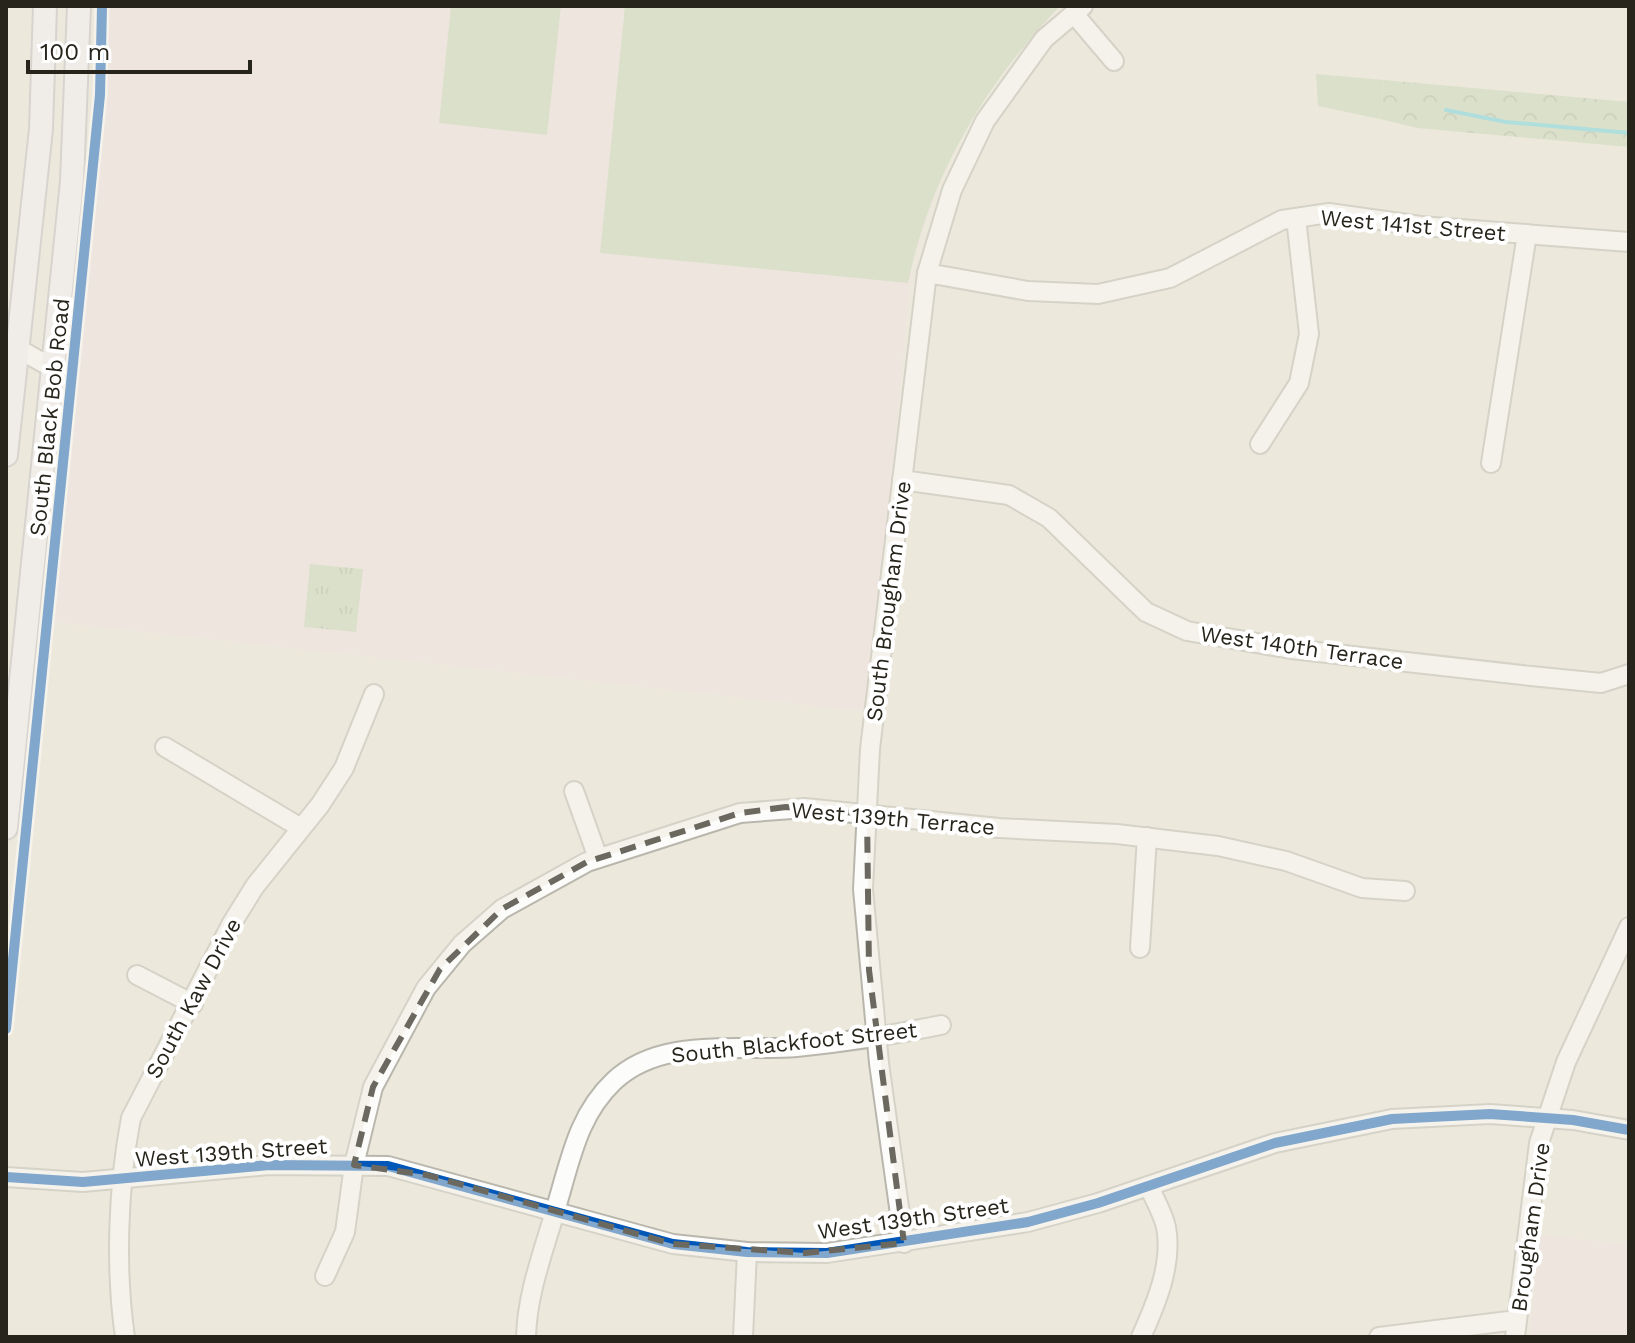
<svg xmlns="http://www.w3.org/2000/svg" width="1635" height="1343" font-family="'Work Sans',sans-serif">
  <defs>
    <pattern id="forest-crowns" width="20" height="18" patternUnits="userSpaceOnUse" patternTransform="scale(2)"><rect width="20" height="18" fill="#c6d5b4"/><path d="M2 6a3 3 0 1 1 6 0M12 15a3 3 0 1 1 6 0" fill="none" stroke="#aab79a"/></pattern>
    <pattern id="park-tufts" width="24" height="20" patternUnits="userSpaceOnUse" patternTransform="scale(2)"><rect width="24" height="20" fill="#c6d5b4"/><path d="M3 7l-1-3M5 7V3M7 7l1-3M15 17l-1-3M17 17v-4M19 17l1-3" fill="none" stroke="#aab79a"/></pattern>
  </defs>
  <rect width="100%" height="100%" fill="#ece9dc"/>
  <!-- education -->
  <g fill="#efe1e3">
    <polygon points="105,6 1060,6 1000,76 958,142 941,179 912,264 870,712 53,622 104,122"/>
    <polygon points="1540,1235 1629,1244 1629,1337 1529,1337"/>
  </g>
  <!-- grass -->
  <g fill="#c6d5b4">
    <polygon points="451,6 561,6 547,135 439,123"/>
    <path d="M625 6H1060C985 84 930 176 908 283L600 253Z"/>
    <polygon points="1316,74 1384,80 1380,119 1318,106"/>
  </g>
  <!-- forest -->
  <polygon fill="url(#forest-crowns)" points="1384,80 1629,102 1629,147 1417,128 1380,119"/>
  <!-- park -->
  <polygon fill="url(#park-tufts)" points="310,564 363,569 356,632 304,627"/>
  <g fill="none" stroke-linecap="round" stroke-linejoin="round">
    <!-- stream -->
    <polyline stroke="#64d1dc" stroke-width="4" points="1446,110 1506,122 1629,133"/>
    <defs>
      <g id="minor">
        <polyline points="1074,14 1114,61"/>
        <polyline points="927,273 1028,291 1098,294 1170,278 1282,220 1329,213 1421,226 1629,242"/>
        <polyline points="6,346 17,348 54,369"/>
        <polyline points="1260,444 1299,383 1309,334 1296,218"/>
        <polyline points="1491,463 1527,234"/>
        <polyline points="902,480 1009,495 1049,518 1146,612 1187,631 1291,649 1531,676 1601,683 1629,674"/>
        <polyline points="165,747 301,828"/>
        <polyline points="574,791 598,858"/>
        <polyline points="1140,948 1147,837"/>
        <polyline points="137,975 193,1004"/>
        <polyline points="6,1177 83,1182 269,1165 388,1166 673,1244 747,1252 827,1253 1028,1222 1098,1203 1275,1143 1392,1119 1490,1114 1573,1120 1629,1130"/>
        <polyline points="904,1243 879,1063 863,889 870,749 927,273 952,190 985,121 1044,39 1083,6"/>
        <polyline points="325,1276 345,1232 354,1165 373,1087 426,988 462,944 502,909 587,862 740,813 805,808 999,828 1117,834 1218,846 1286,861 1362,888 1405,891"/>
        <path d="M125 1337C115 1269 118 1185 131 1118L232 923 255 886 320 805 344 768 374 694"/>
        <path d="M526 1337C527 1291 546 1245 558 1201 571 1157 579 1114 614 1081 662 1036 738 1052 797 1047 846 1042 893 1035 941 1025"/>
        <polyline points="743,1337 747,1252"/>
        <path d="M1141 1337C1156 1304 1173 1264 1166 1227 1163 1213 1154 1199 1149 1186"/>
        <polyline points="1379,1337 1517,1320"/>
        <polyline points="1515,1337 1539,1143 1566,1062 1629,927"/>
      </g>
      <g id="major">
        <polyline points="6,455 41,129 45,6"/>
        <polyline points="6,828 72,181 79,6"/>
      </g>
    </defs>
    <!-- minor casing -->
    <use href="#minor" stroke="#b9b6ad" stroke-width="22"/>
    <!-- major casing -->
    <use href="#major" stroke="#bdb9bc" stroke-width="26"/>
    <!-- minor -->
    <use href="#minor" stroke="#fcfcfa" stroke-width="18"/>
    <!-- major -->
    <use href="#major" stroke="#f4f2f5" stroke-width="22"/>
    <defs>
      <g id="cycleway">
        <polyline points="6,1029 100,95 102,6"/>
        <polyline points="6,1177 83,1182 269,1165 388,1166 673,1244 747,1252 827,1253 1028,1222 1098,1203 1275,1143 1392,1119 1490,1114 1573,1120 1629,1130"/>
      </g>
    </defs>
    <!-- cycleway casing -->
    <use href="#cycleway" stroke="#fff" stroke-width="15"/>
    <!-- cycleway -->
    <use href="#cycleway" stroke="#0057b8" stroke-width="10"/>
  </g>
  <!-- marked area -->
  <path d="M0 0H1635V1343H0ZM786 807 867 814 869 970 904 1243 805 1253 673 1244 427 1175 354 1165 373 1087 440 969 502 909 587 862 740 813Z" fill="#ece9dc" fill-opacity=".55" fill-rule="evenodd"/>
  <path fill="none" stroke="#6b695f" stroke-width="6" stroke-dasharray="16 10" stroke-linejoin="round" d="M786 807 867 814 869 970 904 1243 805 1253 673 1244 427 1175 354 1165 373 1087 440 969 502 909 587 862 740 813Z"/>
  <g text-anchor="middle" stroke-width="8" stroke-linejoin="round" paint-order="stroke">
    <!-- street labels -->
    <g font-size="22" fill="#26241b" stroke="#fff">
      <text transform="translate(1413 225) rotate(5)" y="8">West 141st Street</text>
      <text transform="translate(49 417) rotate(-84)" y="8">South Black Bob Road</text>
      <text transform="translate(888 601) rotate(-83)" y="8">South Brougham Drive</text>
      <text transform="translate(1302 647) rotate(8)" y="8">West 140th Terrace</text>
      <text transform="translate(893 818) rotate(5)" y="8">West 139th Terrace</text>
      <text transform="translate(193 998) rotate(-62)" y="8">South Kaw Drive</text>
      <text transform="translate(794 1042) rotate(-6)" y="8">South Blackfoot Street</text>
      <text transform="translate(231 1152) rotate(-4)" y="8">West 139th Street</text>
      <text transform="translate(913 1218) rotate(-8)" y="8">West 139th Street</text>
      <text transform="translate(1530 1227) rotate(-82)" y="8">Brougham Drive</text>
    </g>
  </g>
  <!-- border -->
  <rect width="1635" height="1343" fill="none" stroke="#26241b" stroke-width="16"/>
  <!-- scale -->
  <path d="M28 60v12h222v-12" fill="none" stroke="#26241b" stroke-width="4"/>
  <text x="40" y="60" font-size="24" fill="#26241b" stroke="#ffffff" stroke-width="6" paint-order="stroke">100 m</text>
</svg>
